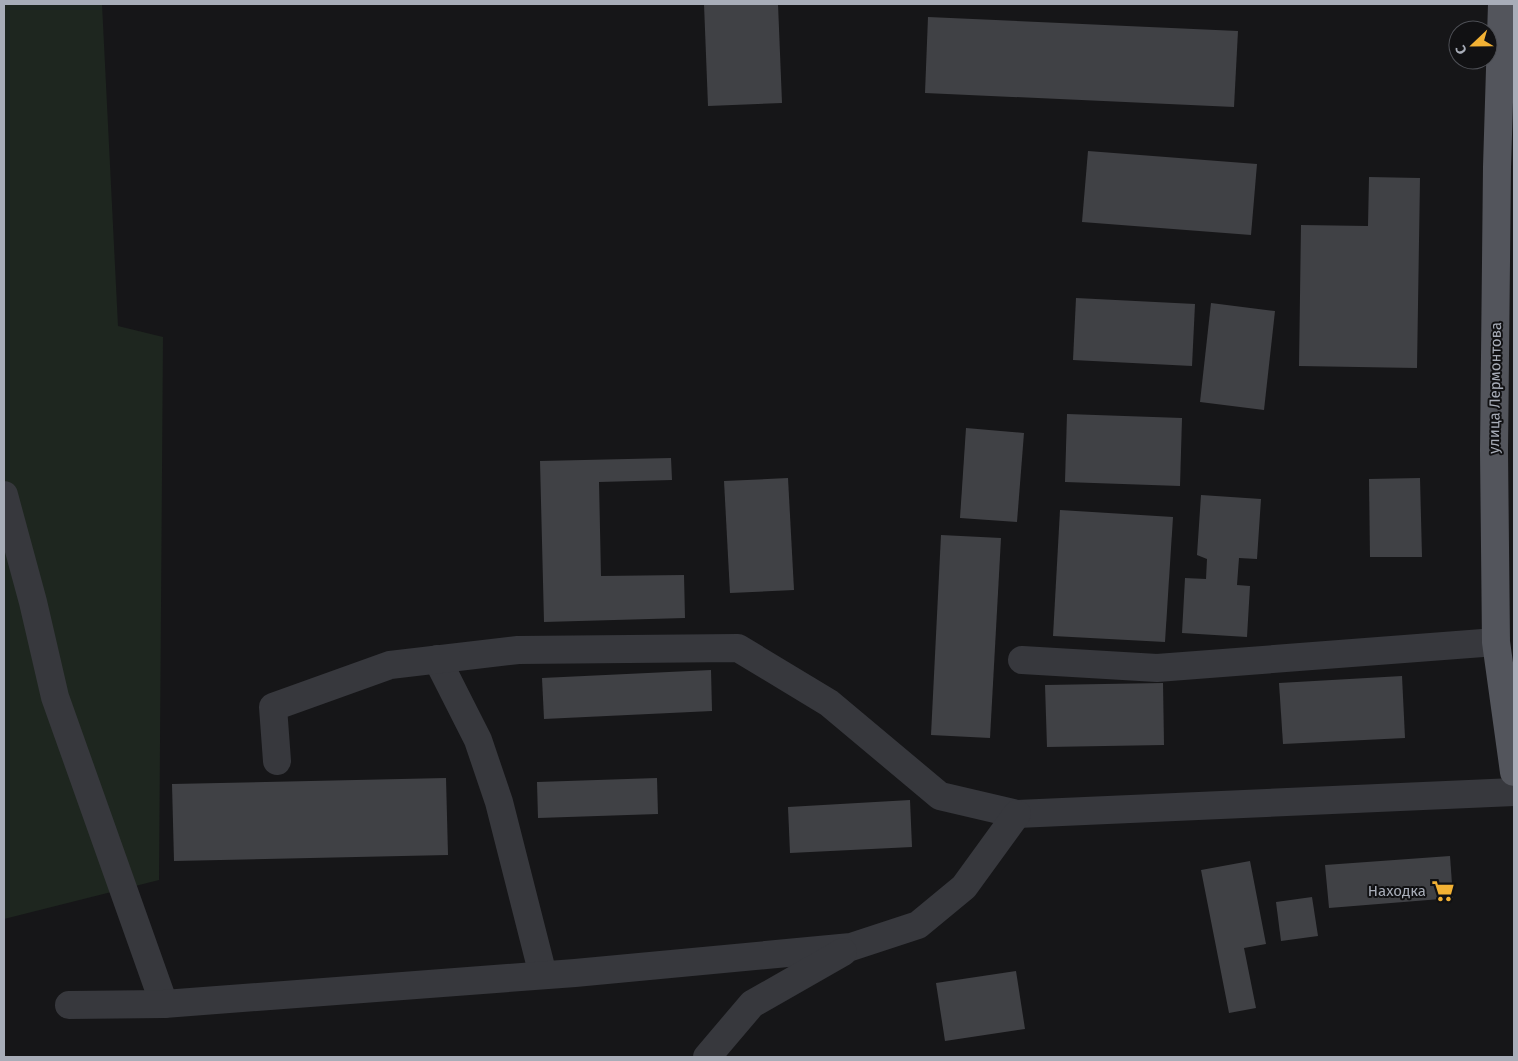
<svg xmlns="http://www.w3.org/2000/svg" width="1518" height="1061" font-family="'Fira Sans',sans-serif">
  <rect width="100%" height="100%" fill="#161618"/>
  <!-- green -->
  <polygon fill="#1e261f" points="4,4 102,4 118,326 163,337 159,880 4,919"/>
  <!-- building -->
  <g fill="#404145">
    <polygon points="704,4 778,4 782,103 708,106"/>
    <polygon points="928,17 1238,31 1234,107 925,93"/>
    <polygon points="1088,151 1257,164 1251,235 1082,222"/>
    <polygon points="1369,177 1420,178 1417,368 1299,366 1301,225 1368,226"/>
    <polygon points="1076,298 1195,304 1192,366 1073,360"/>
    <polygon points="1211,303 1275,311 1264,410 1200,402"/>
    <polygon points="1067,414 1182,418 1180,486 1065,482"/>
    <polygon points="966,428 1024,433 1017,522 960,518"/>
    <polygon points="671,458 672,480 599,482 601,576 684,575 685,618 544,622 540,461"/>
    <polygon points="788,478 794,590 730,593 724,481"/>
    <polygon points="1420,478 1422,557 1370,557 1369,479"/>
    <polygon points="1201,495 1261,499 1257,559 1239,558 1237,585 1250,586 1247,637 1182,633 1185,578 1206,579 1207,559 1197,555"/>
    <polygon points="1060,510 1173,517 1165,642 1053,636"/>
    <polygon points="941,535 1001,538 990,738 931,735"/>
    <polygon points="711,670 712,711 544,719 542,678"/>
    <polygon points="1402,676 1405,738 1283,744 1279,683"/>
    <polygon points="1163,683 1164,745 1047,747 1045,685"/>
    <polygon points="446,778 448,855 174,861 172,784"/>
    <polygon points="657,778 658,814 538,818 537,782"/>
    <polygon points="910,800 912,847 790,853 788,807"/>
    <polygon points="1450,856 1453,898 1329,908 1325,865"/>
    <polygon points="1250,861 1266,944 1244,948 1256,1008 1229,1013 1201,870"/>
    <polygon points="1312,897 1318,936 1281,941 1276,902"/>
    <polygon points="1016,971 1025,1029 945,1041 936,983"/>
  </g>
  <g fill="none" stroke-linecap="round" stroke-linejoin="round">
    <!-- minor -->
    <g stroke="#37383d" stroke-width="28">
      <polyline points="4,495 33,602 55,697 164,1004"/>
      <polyline points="437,659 478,740 499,802 543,975"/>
      <polyline points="1022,660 1157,668 1496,642"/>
      <polyline points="277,761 273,707 390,665 518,650 738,648 829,703 940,796 1017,814 1514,792"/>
      <polyline points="69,1005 164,1004 575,973 851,947 918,925 964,887 1017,814"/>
      <polyline points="707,1057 752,1004 843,952"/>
    </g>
    <!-- major -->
    <polyline stroke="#53555c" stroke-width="28" points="1502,4 1497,167 1494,451 1496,642 1514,772"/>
  </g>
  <!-- icons -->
  <defs>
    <symbol id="supermarket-bare" viewBox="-9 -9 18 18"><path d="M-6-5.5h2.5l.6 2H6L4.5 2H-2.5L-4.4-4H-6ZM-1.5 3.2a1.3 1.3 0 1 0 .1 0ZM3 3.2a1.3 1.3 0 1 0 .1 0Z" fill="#f2b134" stroke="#111113" stroke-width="2.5" paint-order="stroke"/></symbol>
  </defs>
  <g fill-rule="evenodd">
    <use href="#supermarket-bare" x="1427" y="875" width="32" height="32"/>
  </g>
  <g text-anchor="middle" stroke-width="4" stroke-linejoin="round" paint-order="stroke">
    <!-- street labels -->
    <g font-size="15" fill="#a8adb8" stroke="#111113">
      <text transform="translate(1495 388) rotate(-89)" y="5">улица Лермонтова</text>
    </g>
    <!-- poi labels -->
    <g font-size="15" fill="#a8adb8" stroke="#111113" text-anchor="end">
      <text x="1426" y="896">Находка</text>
    </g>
  </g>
  <!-- border -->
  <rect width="1518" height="1061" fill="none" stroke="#a8adb8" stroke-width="10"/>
  <!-- north arrow -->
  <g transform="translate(1473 45) rotate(248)"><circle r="24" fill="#111113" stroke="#4d4f55"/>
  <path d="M0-4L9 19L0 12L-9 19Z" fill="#f2b134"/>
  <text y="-8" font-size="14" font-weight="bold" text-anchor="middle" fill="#a8adb8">С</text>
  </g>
</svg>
